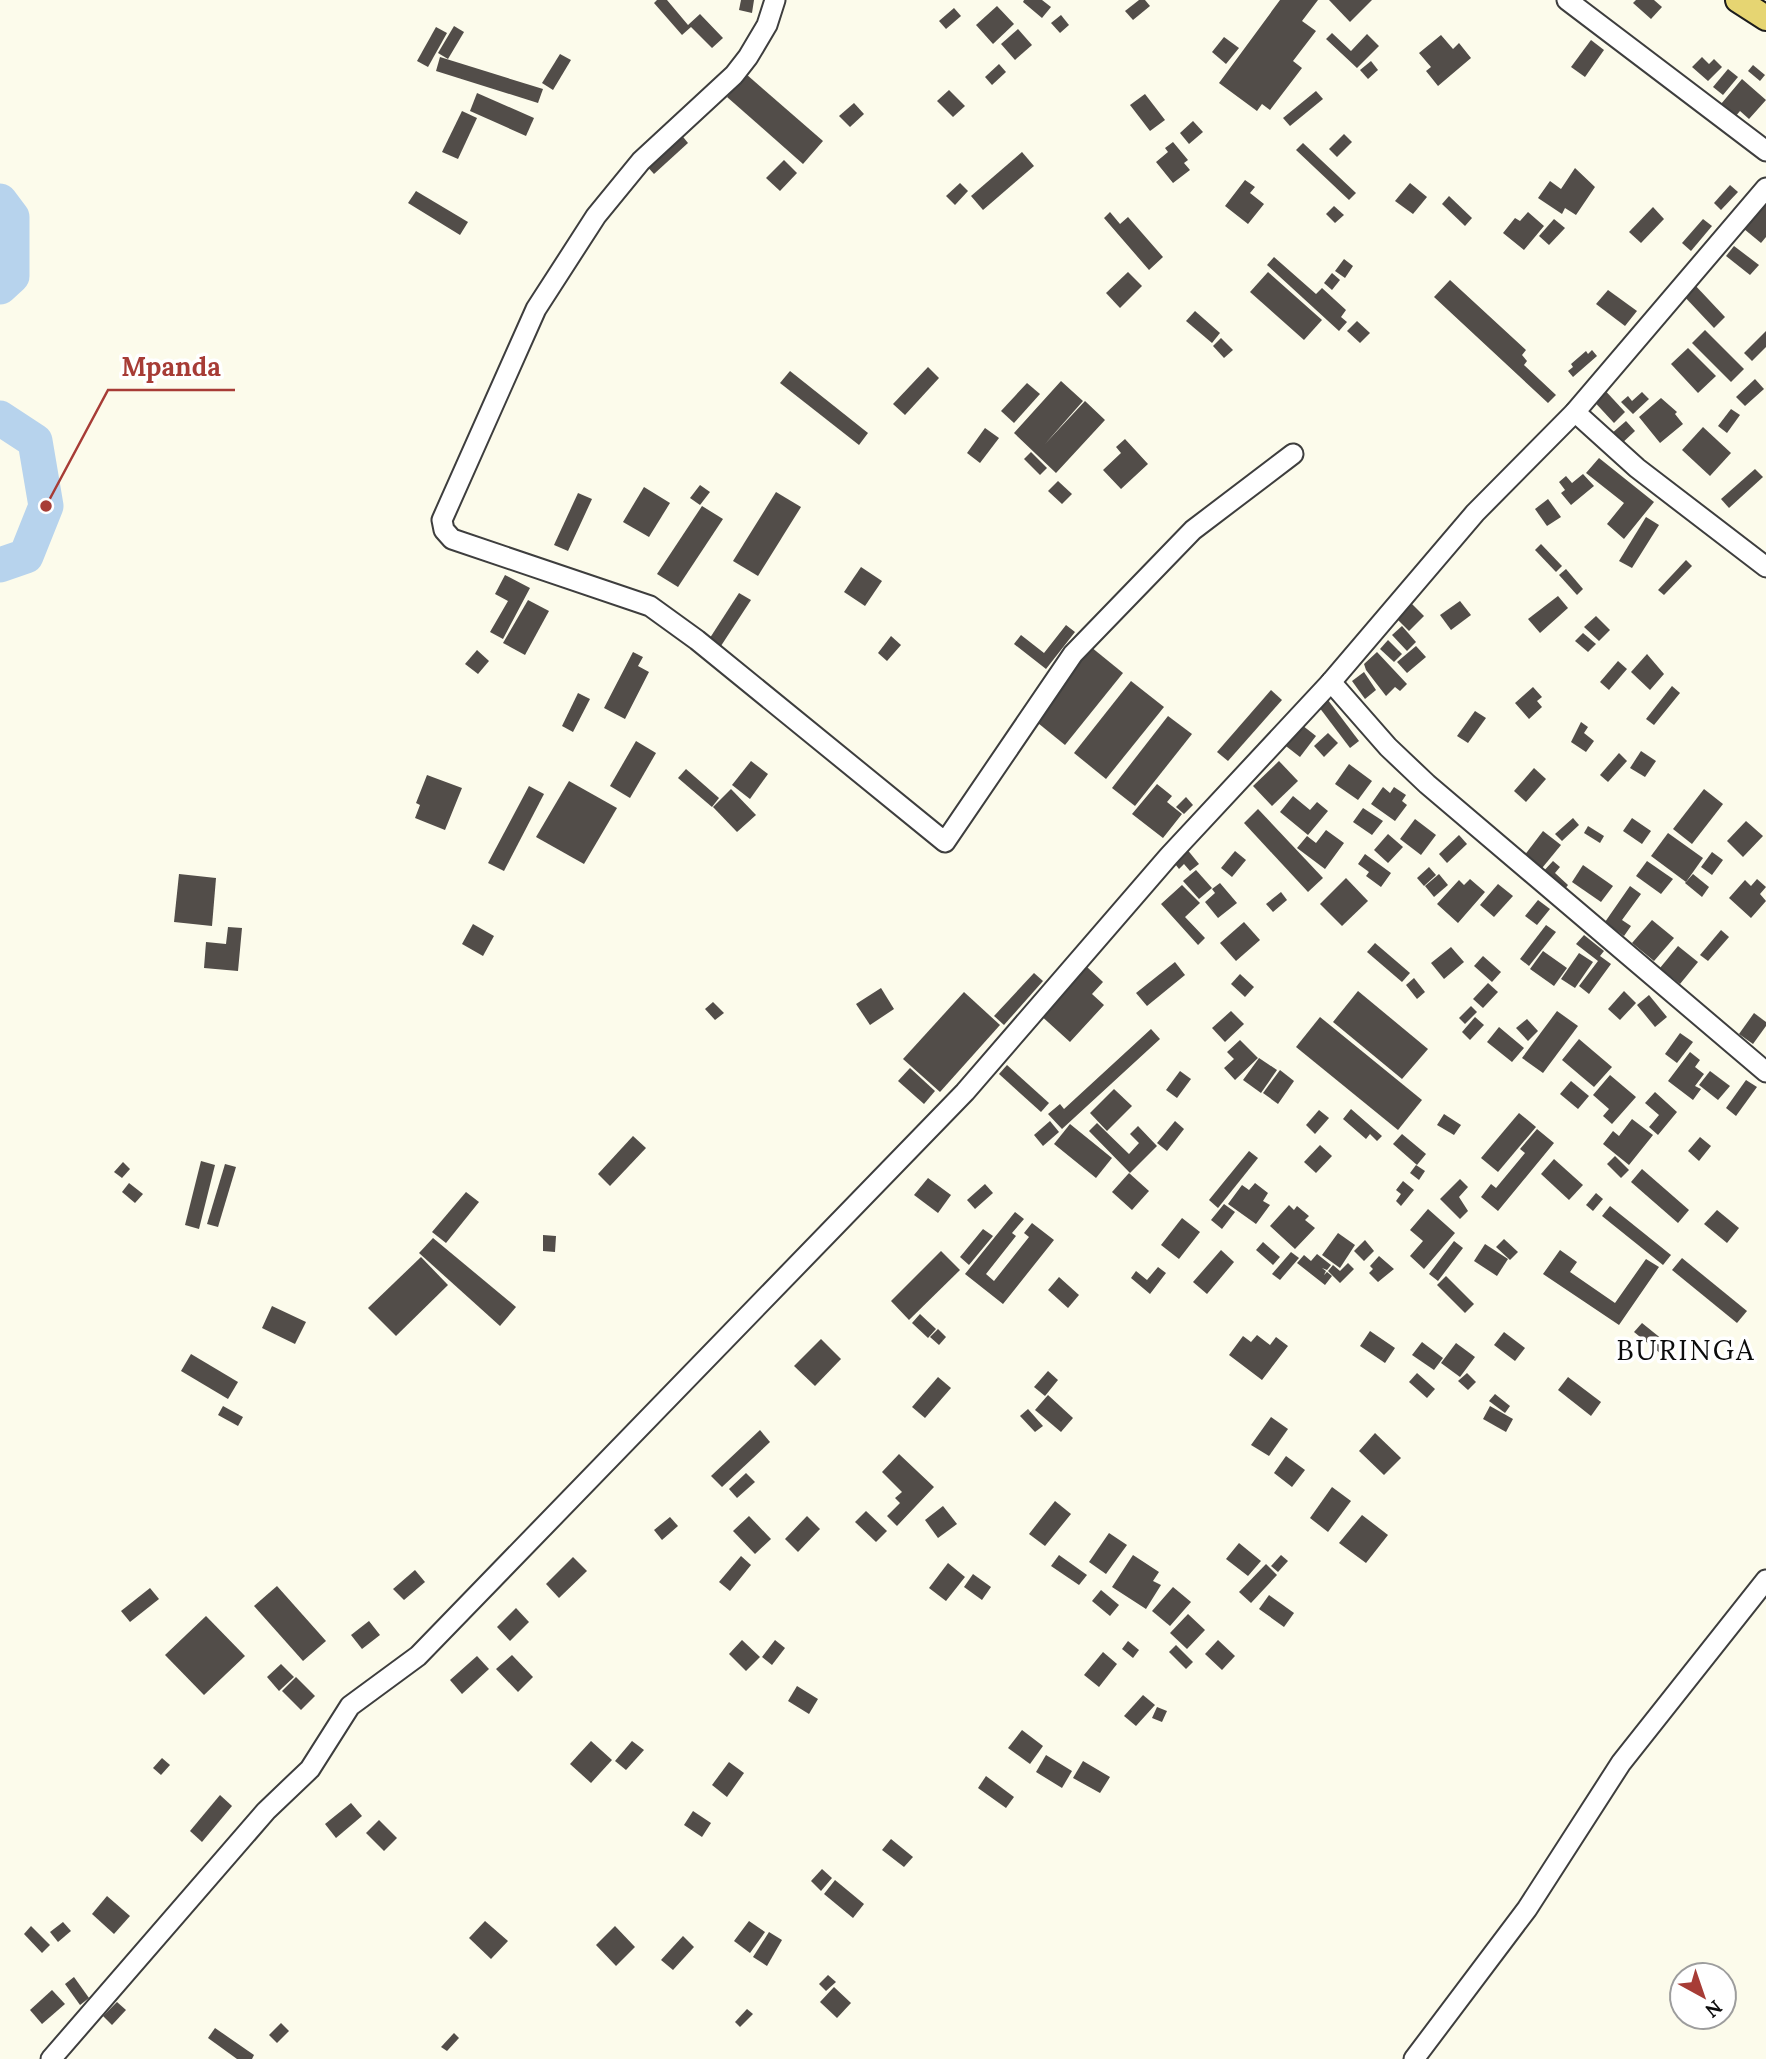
<svg xmlns="http://www.w3.org/2000/svg" width="1766" height="2059" font-family="Lora,serif">
  <rect width="100%" height="100%" fill="#fcfbeb"/>
  <g fill="none" stroke-linecap="round" stroke-linejoin="round">
    <!-- river -->
    <g stroke="#b7d3ed" stroke-width="35">
      <polyline points="0,201 12,217 12,276 0,287"/>
      <polyline points="0,418 35,441 46,506 26,556 0,565"/>
    </g>
  </g>
  <!-- building -->
  <g fill="#524d49">
    <polygon points="657,0 667,0 688,25 700,14 723,38 712,48 691,27 682,35 654,3"/>
    <polygon points="741,0 754,0 752,13 739,10"/>
    <polygon points="1024,0 1042,0 1051,7 1042,18 1023,2"/>
    <polygon points="1139,0 1145,0 1150,6 1133,20 1125,11"/>
    <polygon points="1280,0 1318,0 1302,21 1316,31 1293,61 1302,68 1270,110 1262,104 1257,111 1219,83"/>
    <polygon points="1329,0 1372,0 1350,22"/>
    <polygon points="1636,0 1654,0 1662,7 1651,19 1633,3"/>
    <polygon points="997,6 1014,24 993,44 976,25"/>
    <polygon points="954,8 961,16 946,29 939,21"/>
    <polygon points="1061,15 1069,25 1060,33 1051,23"/>
    <polygon points="454,26 464,32 448,59 438,53"/>
    <polygon points="436,27 447,33 428,67 417,61"/>
    <polygon points="1018,29 1032,45 1015,60 1001,44"/>
    <polygon points="1332,33 1351,51 1367,34 1379,46 1357,68 1326,39"/>
    <polygon points="1441,35 1453,49 1459,43 1471,58 1438,86 1426,71 1431,67 1419,53"/>
    <polygon points="1224,37 1239,48 1226,64 1212,52"/>
    <polygon points="1591,40 1604,50 1585,77 1571,67"/>
    <polygon points="560,54 571,60 553,90 542,83"/>
    <polygon points="440,57 543,89 538,103 436,71"/>
    <polygon points="1702,57 1709,64 1714,59 1722,67 1708,81 1692,67"/>
    <polygon points="1371,61 1378,70 1368,79 1360,70"/>
    <polygon points="999,64 1006,72 992,85 985,77"/>
    <polygon points="1753,65 1765,75 1760,81 1748,71"/>
    <polygon points="1728,69 1738,77 1723,95 1713,87"/>
    <polygon points="746,74 823,141 803,164 727,97"/>
    <polygon points="1742,79 1766,100 1749,119 1740,111 1735,117 1721,104"/>
    <polygon points="949,90 965,106 953,117 937,101"/>
    <polygon points="1316,91 1323,99 1290,126 1283,118"/>
    <polygon points="477,93 534,118 526,136 470,111"/>
    <polygon points="1145,94 1165,120 1150,131 1130,105"/>
    <polygon points="854,103 864,114 850,127 839,116"/>
    <polygon points="462,111 477,118 458,159 442,152"/>
    <polygon points="1193,121 1203,132 1189,144 1180,133"/>
    <polygon points="679,132 688,143 654,174 644,163"/>
    <polygon points="1344,134 1352,142 1337,157 1329,149"/>
    <polygon points="1173,142 1188,160 1184,163 1190,170 1173,183 1156,162 1168,152 1165,148"/>
    <polygon points="1303,143 1356,193 1349,200 1296,150"/>
    <polygon points="1022,152 1034,166 983,210 971,196"/>
    <polygon points="784,160 797,173 780,191 766,178"/>
    <polygon points="1575,168 1595,187 1576,215 1565,208 1562,214 1538,198 1550,181 1561,189"/>
    <polygon points="1245,180 1255,187 1250,193 1264,204 1248,224 1225,206"/>
    <polygon points="960,183 968,191 955,205 946,196"/>
    <polygon points="1410,183 1427,197 1413,214 1395,201"/>
    <polygon points="1730,185 1738,192 1721,210 1714,203"/>
    <polygon points="416,191 468,222 460,235 408,203"/>
    <polygon points="1449,196 1472,218 1465,226 1442,204"/>
    <polygon points="1766,200 1766,237 1761,243 1738,224"/>
    <polygon points="1334,206 1344,215 1335,223 1326,214"/>
    <polygon points="1653,207 1664,219 1641,243 1629,232"/>
    <polygon points="1110,212 1120,224 1128,217 1163,257 1149,270 1104,218"/>
    <polygon points="1528,212 1544,226 1524,250 1503,233 1515,218 1520,221"/>
    <polygon points="1554,219 1565,228 1549,245 1539,236"/>
    <polygon points="1703,219 1712,226 1691,251 1682,243"/>
    <polygon points="1734,246 1759,265 1750,275 1726,256"/>
    <polygon points="1274,257 1316,294 1322,288 1346,310 1341,317 1347,322 1339,331 1267,265"/>
    <polygon points="1344,259 1353,266 1345,278 1335,271"/>
    <polygon points="1128,272 1142,286 1120,308 1106,293"/>
    <polygon points="1268,272 1322,320 1304,340 1250,292"/>
    <polygon points="1332,273 1340,280 1332,290 1324,283"/>
    <polygon points="1450,280 1526,350 1522,355 1527,361 1524,365 1556,395 1548,403 1434,297"/>
    <polygon points="1693,283 1725,317 1714,328 1682,294"/>
    <polygon points="1608,290 1637,311 1625,326 1596,304"/>
    <polygon points="1195,311 1220,333 1212,343 1186,321"/>
    <polygon points="1357,321 1370,333 1360,343 1347,331"/>
    <polygon points="1705,330 1744,369 1731,382 1692,343"/>
    <polygon points="1766,331 1766,347 1752,361 1744,353"/>
    <polygon points="1221,338 1233,350 1224,358 1213,346"/>
    <polygon points="1688,348 1716,376 1698,393 1671,364"/>
    <polygon points="1592,350 1597,356 1573,377 1568,371 1573,367 1571,364 1586,351 1588,354"/>
    <polygon points="928,367 939,378 905,415 893,404"/>
    <polygon points="790,371 868,433 859,445 780,383"/>
    <polygon points="1755,379 1764,389 1745,406 1736,397"/>
    <polygon points="1061,381 1083,401 1045,444 1085,401 1105,420 1056,473 1014,433"/>
    <polygon points="1027,383 1040,394 1014,423 1001,411"/>
    <polygon points="1601,386 1625,412 1614,423 1589,396"/>
    <polygon points="1642,392 1649,399 1633,414 1621,402 1628,396 1632,401"/>
    <polygon points="1661,398 1677,412 1675,414 1683,424 1660,443 1639,417"/>
    <polygon points="1731,409 1740,415 1727,433 1718,426"/>
    <polygon points="1626,421 1635,431 1620,445 1611,434"/>
    <polygon points="1703,427 1731,453 1710,476 1682,450"/>
    <polygon points="985,428 999,438 980,463 967,453"/>
    <polygon points="1125,439 1148,464 1121,489 1103,470 1121,453 1116,447"/>
    <polygon points="1031,452 1047,468 1040,475 1024,459"/>
    <polygon points="1599,458 1654,502 1624,539 1607,524 1624,503 1586,473"/>
    <polygon points="1755,469 1763,477 1729,508 1721,499"/>
    <polygon points="1583,474 1594,486 1571,505 1561,493 1565,490 1559,482 1566,476 1572,483"/>
    <polygon points="1058,481 1072,494 1062,504 1048,491"/>
    <polygon points="700,485 710,492 700,505 690,498"/>
    <polygon points="644,487 670,503 649,537 623,522"/>
    <polygon points="776,492 801,507 758,576 733,561"/>
    <polygon points="578,493 592,499 568,551 554,545"/>
    <polygon points="1548,499 1561,517 1547,526 1535,509"/>
    <polygon points="702,506 723,519 678,587 657,574"/>
    <polygon points="1646,517 1659,525 1632,568 1619,561"/>
    <polygon points="1541,544 1562,566 1556,572 1535,550"/>
    <polygon points="1686,560 1692,566 1664,595 1658,590"/>
    <polygon points="861,567 882,581 865,606 844,592"/>
    <polygon points="1566,569 1583,589 1577,595 1559,575"/>
    <polygon points="505,575 530,588 503,639 490,632 508,601 495,594"/>
    <polygon points="739,593 751,600 717,652 706,644"/>
    <polygon points="1558,596 1568,608 1540,633 1528,619"/>
    <polygon points="528,600 549,611 525,655 503,643"/>
    <polygon points="1460,601 1471,615 1451,630 1440,615"/>
    <polygon points="1411,603 1424,616 1409,631 1396,618"/>
    <polygon points="1596,616 1610,630 1599,641 1584,627"/>
    <polygon points="1066,625 1075,632 1046,669 1014,644 1021,635 1044,653"/>
    <polygon points="1402,626 1416,642 1407,651 1392,635"/>
    <polygon points="1583,633 1596,644 1588,652 1575,641"/>
    <polygon points="891,636 901,645 887,661 878,653"/>
    <polygon points="1388,640 1402,654 1394,662 1380,649"/>
    <polygon points="1416,646 1426,657 1407,673 1397,662"/>
    <polygon points="1091,647 1123,673 1065,745 1033,719"/>
    <polygon points="477,650 489,661 478,674 465,664"/>
    <polygon points="633,652 643,657 638,666 649,672 625,719 604,708"/>
    <polygon points="1377,652 1407,684 1400,691 1395,687 1386,696 1366,670 1364,664"/>
    <polygon points="1647,654 1664,674 1650,690 1631,672"/>
    <polygon points="1618,661 1627,669 1609,690 1600,682"/>
    <polygon points="1364,672 1376,690 1365,699 1352,681"/>
    <polygon points="1131,681 1164,707 1106,779 1074,753"/>
    <polygon points="1672,686 1680,693 1654,725 1646,719"/>
    <polygon points="1533,687 1542,697 1537,701 1542,707 1529,719 1515,703"/>
    <polygon points="1271,690 1282,700 1228,761 1217,752"/>
    <polygon points="578,693 590,699 573,732 562,726"/>
    <polygon points="1328,700 1359,741 1350,748 1319,707"/>
    <polygon points="1475,711 1486,718 1468,743 1457,736"/>
    <polygon points="1168,716 1192,734 1135,806 1112,788"/>
    <polygon points="1298,722 1316,736 1300,757 1282,743"/>
    <polygon points="1581,722 1588,727 1584,733 1594,741 1586,752 1571,742"/>
    <polygon points="1328,733 1338,743 1324,757 1314,746"/>
    <polygon points="636,741 656,753 630,798 610,786"/>
    <polygon points="1641,751 1656,761 1645,777 1630,768"/>
    <polygon points="1619,753 1627,761 1608,782 1600,775"/>
    <polygon points="751,761 768,774 750,799 732,785"/>
    <polygon points="1279,761 1298,781 1272,806 1253,786"/>
    <polygon points="1349,764 1372,781 1358,800 1335,784"/>
    <polygon points="1534,768 1546,779 1526,802 1514,791"/>
    <polygon points="686,769 719,798 712,807 678,778"/>
    <polygon points="427,775 462,788 445,830 415,818 420,805 416,803"/>
    <polygon points="569,781 617,808 584,864 536,837"/>
    <polygon points="1157,784 1172,796 1167,802 1182,814 1163,838 1132,814"/>
    <polygon points="529,786 544,794 504,871 488,863"/>
    <polygon points="1383,787 1390,793 1394,787 1406,795 1402,801 1407,805 1395,821 1371,804"/>
    <polygon points="731,789 756,815 737,832 713,807"/>
    <polygon points="1704,789 1723,804 1692,844 1673,829"/>
    <polygon points="1293,796 1310,810 1317,802 1328,811 1308,835 1280,812"/>
    <polygon points="1186,797 1193,805 1184,814 1176,807"/>
    <polygon points="1363,808 1383,821 1372,835 1353,822"/>
    <polygon points="1258,809 1323,878 1308,892 1244,823"/>
    <polygon points="1573,818 1579,825 1562,841 1555,834"/>
    <polygon points="1632,818 1651,831 1642,844 1623,831"/>
    <polygon points="1415,819 1436,835 1421,855 1400,839"/>
    <polygon points="1746,821 1763,836 1743,857 1727,841"/>
    <polygon points="1588,826 1604,836 1600,843 1584,833"/>
    <polygon points="1326,830 1344,843 1325,869 1297,848 1307,836 1316,843"/>
    <polygon points="1543,831 1561,845 1538,873 1521,860"/>
    <polygon points="1668,833 1703,858 1686,882 1651,856"/>
    <polygon points="1388,834 1403,847 1388,863 1374,850"/>
    <polygon points="1459,835 1467,844 1447,863 1439,854"/>
    <polygon points="1186,848 1199,864 1190,871 1184,864 1179,869 1172,860"/>
    <polygon points="1235,851 1246,860 1232,877 1221,868"/>
    <polygon points="1712,852 1723,860 1712,875 1701,867"/>
    <polygon points="1365,854 1391,873 1381,887 1366,876 1369,872 1358,864"/>
    <polygon points="1553,861 1560,867 1555,873 1568,885 1561,894 1540,875"/>
    <polygon points="1647,861 1673,879 1661,894 1636,876"/>
    <polygon points="1583,865 1613,886 1601,902 1572,882"/>
    <polygon points="1429,867 1436,875 1424,886 1417,878"/>
    <polygon points="1196,870 1212,888 1199,899 1183,881"/>
    <polygon points="179,874 216,878 212,926 174,922"/>
    <polygon points="1439,874 1448,885 1434,897 1425,886"/>
    <polygon points="1693,874 1709,887 1702,897 1685,883"/>
    <polygon points="1346,878 1368,901 1342,926 1320,904"/>
    <polygon points="1470,879 1485,892 1458,923 1437,904 1459,880 1464,885"/>
    <polygon points="1757,879 1766,887 1760,894 1766,901 1751,918 1729,898 1745,880 1751,886"/>
    <polygon points="1220,883 1237,903 1218,918 1205,902 1215,893 1212,889"/>
    <polygon points="1498,884 1513,896 1494,917 1480,905"/>
    <polygon points="1182,885 1200,903 1185,917 1205,938 1198,945 1161,904"/>
    <polygon points="1630,886 1641,894 1622,920 1631,926 1624,936 1605,922"/>
    <polygon points="1281,892 1287,900 1273,912 1266,904"/>
    <polygon points="1538,900 1550,909 1537,925 1525,916"/>
    <polygon points="1652,920 1674,938 1654,961 1632,943"/>
    <polygon points="1244,922 1260,940 1236,961 1220,943"/>
    <polygon points="473,924 494,936 483,956 462,944"/>
    <polygon points="1546,925 1556,932 1529,966 1520,959"/>
    <polygon points="228,927 242,928 238,971 204,968 206,942 226,944"/>
    <polygon points="1721,930 1729,937 1708,961 1700,955"/>
    <polygon points="1584,935 1604,951 1600,956 1611,964 1589,994 1579,986 1598,961 1576,944"/>
    <polygon points="1375,943 1410,973 1402,982 1367,952"/>
    <polygon points="1678,946 1698,962 1680,984 1660,968"/>
    <polygon points="1451,947 1464,962 1444,979 1431,963"/>
    <polygon points="1543,951 1567,968 1554,986 1530,969"/>
    <polygon points="1579,953 1593,962 1575,988 1561,979"/>
    <polygon points="1483,956 1501,972 1492,982 1474,966"/>
    <polygon points="1175,962 1185,975 1147,1006 1136,993"/>
    <polygon points="1086,966 1103,982 1092,994 1104,1005 1070,1042 1038,1013"/>
    <polygon points="1034,973 1043,981 1004,1025 994,1016"/>
    <polygon points="1240,974 1254,987 1245,997 1231,984"/>
    <polygon points="1414,978 1425,992 1417,999 1406,985"/>
    <polygon points="1488,983 1498,992 1483,1008 1473,999"/>
    <polygon points="881,988 894,1009 870,1025 856,1004"/>
    <polygon points="1358,991 1428,1049 1402,1079 1333,1022"/>
    <polygon points="1624,991 1636,1003 1620,1020 1608,1009"/>
    <polygon points="964,992 1000,1025 940,1092 903,1059"/>
    <polygon points="1649,995 1667,1017 1655,1027 1637,1005"/>
    <polygon points="713,1002 724,1013 715,1020 705,1009"/>
    <polygon points="1471,1006 1477,1012 1465,1024 1459,1018"/>
    <polygon points="1231,1011 1244,1024 1225,1042 1212,1028"/>
    <polygon points="1557,1011 1578,1026 1543,1073 1522,1058"/>
    <polygon points="1754,1013 1766,1022 1766,1026 1753,1044 1739,1034"/>
    <polygon points="1320,1017 1422,1100 1398,1130 1296,1047"/>
    <polygon points="1475,1017 1484,1025 1470,1040 1462,1032"/>
    <polygon points="1527,1019 1538,1031 1528,1041 1516,1028"/>
    <polygon points="1499,1027 1524,1048 1512,1062 1487,1042"/>
    <polygon points="1151,1029 1160,1039 1062,1129 1048,1114 1060,1104 1064,1109"/>
    <polygon points="1680,1033 1693,1042 1677,1063 1665,1054"/>
    <polygon points="1579,1039 1612,1067 1594,1087 1562,1060"/>
    <polygon points="1240,1040 1258,1058 1235,1080 1224,1068 1234,1059 1227,1052"/>
    <polygon points="1690,1052 1700,1060 1695,1067 1704,1074 1695,1086 1701,1089 1693,1100 1668,1081"/>
    <polygon points="1259,1058 1277,1070 1261,1093 1243,1080"/>
    <polygon points="1007,1065 1049,1103 1041,1112 999,1074"/>
    <polygon points="910,1068 935,1091 924,1104 898,1081"/>
    <polygon points="1280,1070 1294,1081 1278,1104 1263,1093"/>
    <polygon points="1180,1071 1191,1079 1177,1098 1166,1090"/>
    <polygon points="1710,1071 1730,1086 1718,1100 1699,1085"/>
    <polygon points="1610,1075 1636,1097 1612,1124 1603,1116 1609,1109 1593,1095"/>
    <polygon points="1746,1080 1757,1087 1736,1116 1726,1108"/>
    <polygon points="1571,1081 1589,1096 1578,1109 1560,1094"/>
    <polygon points="1114,1089 1132,1106 1107,1131 1090,1113"/>
    <polygon points="1655,1092 1677,1112 1658,1135 1649,1127 1659,1115 1645,1103"/>
    <polygon points="1351,1109 1382,1136 1377,1141 1370,1134 1366,1139 1343,1119"/>
    <polygon points="1319,1110 1329,1118 1315,1134 1306,1125"/>
    <polygon points="1519,1113 1536,1127 1498,1172 1481,1158"/>
    <polygon points="1444,1114 1461,1125 1454,1135 1437,1125"/>
    <polygon points="1632,1119 1653,1135 1629,1165 1603,1144 1613,1131 1619,1136"/>
    <polygon points="1050,1121 1059,1132 1043,1146 1034,1135"/>
    <polygon points="1175,1121 1184,1129 1167,1151 1157,1143"/>
    <polygon points="1097,1123 1129,1154 1139,1143 1130,1134 1138,1126 1157,1146 1130,1173 1089,1131"/>
    <polygon points="1070,1124 1112,1158 1096,1178 1054,1144"/>
    <polygon points="1537,1129 1554,1143 1498,1211 1481,1197 1491,1184 1496,1188 1525,1153 1520,1149"/>
    <polygon points="1402,1134 1426,1154 1417,1165 1393,1144"/>
    <polygon points="633,1136 646,1148 610,1186 598,1174"/>
    <polygon points="1700,1137 1711,1146 1699,1161 1688,1151"/>
    <polygon points="1320,1145 1332,1156 1316,1173 1304,1162"/>
    <polygon points="1249,1151 1258,1158 1218,1208 1209,1200"/>
    <polygon points="1615,1156 1629,1170 1621,1178 1607,1164"/>
    <polygon points="1554,1159 1583,1185 1569,1200 1541,1174"/>
    <polygon points="201,1161 215,1165 199,1229 185,1225"/>
    <polygon points="123,1162 130,1169 122,1178 114,1172"/>
    <polygon points="225,1164 236,1167 218,1227 207,1224"/>
    <polygon points="1416,1165 1425,1171 1419,1180 1410,1173"/>
    <polygon points="1642,1169 1689,1210 1678,1223 1631,1182"/>
    <polygon points="1129,1173 1149,1191 1132,1210 1112,1192"/>
    <polygon points="928,1178 951,1195 938,1213 914,1195"/>
    <polygon points="1460,1179 1468,1187 1459,1197 1468,1211 1460,1219 1440,1199"/>
    <polygon points="1403,1181 1414,1190 1401,1206 1396,1201 1401,1194 1396,1190"/>
    <polygon points="129,1183 143,1194 135,1203 122,1192"/>
    <polygon points="1255,1183 1268,1193 1263,1201 1270,1205 1256,1224 1228,1204 1242,1185 1249,1190"/>
    <polygon points="985,1184 993,1193 975,1209 967,1200"/>
    <polygon points="466,1192 479,1202 446,1243 432,1232"/>
    <polygon points="1596,1193 1603,1199 1593,1211 1586,1205"/>
    <polygon points="1224,1204 1235,1212 1222,1229 1211,1220"/>
    <polygon points="1289,1205 1294,1210 1297,1206 1309,1216 1305,1220 1315,1228 1295,1249 1270,1226"/>
    <polygon points="1610,1206 1671,1255 1663,1265 1602,1216"/>
    <polygon points="1428,1209 1455,1233 1424,1269 1410,1256 1423,1241 1410,1230"/>
    <polygon points="1717,1210 1739,1228 1727,1243 1704,1224"/>
    <polygon points="1015,1212 1024,1219 1012,1233 1016,1236 986,1274 994,1281 1029,1237 1024,1233 1032,1223 1054,1240 1003,1304 965,1274"/>
    <polygon points="1182,1218 1200,1232 1179,1259 1161,1245"/>
    <polygon points="983,1229 993,1236 969,1265 960,1257"/>
    <polygon points="1338,1233 1355,1245 1340,1268 1322,1255"/>
    <polygon points="543,1235 556,1236 555,1252 543,1251"/>
    <polygon points="433,1238 516,1307 500,1326 419,1253"/>
    <polygon points="1504,1239 1518,1252 1510,1260 1496,1247"/>
    <polygon points="1365,1240 1374,1251 1364,1261 1354,1251"/>
    <polygon points="1454,1241 1463,1248 1438,1281 1429,1274"/>
    <polygon points="1263,1242 1280,1257 1273,1265 1256,1250"/>
    <polygon points="1485,1244 1508,1259 1497,1276 1474,1261"/>
    <polygon points="1221,1250 1234,1262 1207,1294 1193,1282"/>
    <polygon points="1560,1250 1577,1262 1570,1272 1615,1303 1646,1259 1659,1267 1619,1325 1543,1274"/>
    <polygon points="941,1251 960,1270 909,1320 891,1301"/>
    <polygon points="1291,1252 1299,1258 1280,1280 1272,1274"/>
    <polygon points="1317,1254 1331,1265 1327,1270 1322,1268 1326,1271 1324,1275 1327,1272 1332,1276 1325,1285 1297,1263 1304,1255 1311,1261"/>
    <polygon points="1379,1256 1394,1269 1378,1282 1369,1273 1373,1269 1370,1266"/>
    <polygon points="421,1257 448,1285 396,1336 368,1308"/>
    <polygon points="1682,1258 1747,1311 1737,1323 1672,1270"/>
    <polygon points="1348,1263 1354,1269 1340,1283 1328,1271 1333,1265 1340,1271"/>
    <polygon points="1158,1267 1166,1273 1150,1294 1131,1278 1136,1271 1147,1280"/>
    <polygon points="1446,1276 1474,1304 1465,1313 1437,1285"/>
    <polygon points="1059,1277 1079,1295 1068,1308 1048,1290"/>
    <polygon points="272,1306 306,1322 295,1344 262,1328"/>
    <polygon points="920,1314 936,1329 928,1338 912,1323"/>
    <polygon points="1642,1323 1668,1344 1660,1353 1634,1332"/>
    <polygon points="938,1329 946,1337 939,1345 930,1337"/>
    <polygon points="1370,1331 1395,1348 1385,1363 1360,1346"/>
    <polygon points="1504,1332 1525,1348 1515,1361 1494,1345"/>
    <polygon points="1257,1335 1270,1345 1276,1337 1288,1346 1262,1380 1229,1355 1243,1336 1251,1342"/>
    <polygon points="821,1339 841,1359 815,1386 794,1366"/>
    <polygon points="1422,1342 1443,1358 1434,1370 1412,1355"/>
    <polygon points="1456,1343 1475,1357 1460,1377 1441,1363"/>
    <polygon points="191,1354 238,1382 228,1399 181,1371"/>
    <polygon points="1048,1371 1058,1380 1045,1396 1034,1387"/>
    <polygon points="1417,1373 1435,1389 1427,1398 1409,1382"/>
    <polygon points="1467,1373 1476,1382 1468,1390 1458,1381"/>
    <polygon points="938,1377 951,1388 925,1418 912,1407"/>
    <polygon points="1568,1377 1601,1402 1591,1416 1558,1390"/>
    <polygon points="1495,1394 1510,1406 1505,1413 1489,1401"/>
    <polygon points="1048,1395 1073,1418 1061,1432 1035,1410"/>
    <polygon points="223,1406 243,1417 238,1426 218,1415"/>
    <polygon points="1490,1406 1513,1419 1506,1432 1483,1419"/>
    <polygon points="1028,1409 1043,1426 1035,1432 1020,1416"/>
    <polygon points="1271,1417 1288,1429 1269,1456 1251,1445"/>
    <polygon points="760,1430 770,1442 722,1487 711,1476"/>
    <polygon points="1375,1433 1401,1458 1384,1475 1359,1451"/>
    <polygon points="899,1454 934,1487 897,1526 887,1516 900,1503 895,1498 902,1492 882,1472"/>
    <polygon points="1286,1456 1305,1470 1292,1487 1274,1473"/>
    <polygon points="746,1473 755,1482 737,1498 729,1489"/>
    <polygon points="1332,1487 1351,1501 1328,1532 1310,1518"/>
    <polygon points="1055,1501 1071,1514 1045,1546 1029,1534"/>
    <polygon points="943,1506 957,1524 938,1538 925,1520"/>
    <polygon points="866,1511 887,1531 876,1542 855,1522"/>
    <polygon points="1362,1515 1388,1535 1366,1563 1339,1543"/>
    <polygon points="749,1516 771,1539 755,1554 733,1531"/>
    <polygon points="807,1516 820,1529 798,1552 785,1539"/>
    <polygon points="670,1517 678,1526 662,1540 654,1530"/>
    <polygon points="1109,1533 1127,1545 1106,1574 1089,1562"/>
    <polygon points="1239,1543 1261,1561 1248,1576 1226,1559"/>
    <polygon points="1059,1555 1087,1575 1079,1585 1051,1566"/>
    <polygon points="1133,1555 1159,1572 1153,1581 1161,1585 1146,1609 1112,1587"/>
    <polygon points="1281,1555 1288,1561 1278,1572 1271,1566"/>
    <polygon points="741,1556 751,1565 730,1591 719,1582"/>
    <polygon points="573,1557 587,1571 559,1598 546,1584"/>
    <polygon points="948,1563 965,1577 946,1601 929,1588"/>
    <polygon points="1266,1564 1277,1575 1251,1603 1239,1592"/>
    <polygon points="415,1570 425,1582 404,1600 393,1589"/>
    <polygon points="973,1574 991,1587 982,1600 964,1587"/>
    <polygon points="277,1586 326,1641 303,1661 254,1606"/>
    <polygon points="1173,1587 1191,1602 1170,1626 1152,1611"/>
    <polygon points="150,1588 159,1599 130,1622 121,1611"/>
    <polygon points="1101,1590 1119,1605 1110,1616 1092,1601"/>
    <polygon points="1269,1595 1294,1613 1284,1627 1259,1609"/>
    <polygon points="516,1608 529,1622 510,1641 497,1627"/>
    <polygon points="1188,1614 1205,1630 1187,1649 1170,1633"/>
    <polygon points="206,1616 245,1656 204,1695 165,1655"/>
    <polygon points="369,1621 380,1635 362,1649 351,1635"/>
    <polygon points="742,1640 760,1657 746,1671 729,1654"/>
    <polygon points="775,1640 785,1648 772,1665 762,1657"/>
    <polygon points="1218,1640 1235,1656 1222,1670 1205,1654"/>
    <polygon points="1128,1641 1139,1650 1133,1658 1122,1649"/>
    <polygon points="1176,1645 1193,1662 1186,1669 1169,1652"/>
    <polygon points="1103,1652 1117,1664 1099,1687 1084,1675"/>
    <polygon points="512,1655 533,1677 518,1692 496,1669"/>
    <polygon points="477,1656 489,1669 462,1694 450,1680"/>
    <polygon points="281,1664 294,1677 279,1691 267,1677"/>
    <polygon points="296,1677 315,1696 301,1710 282,1691"/>
    <polygon points="797,1686 818,1699 809,1714 788,1701"/>
    <polygon points="1143,1695 1155,1705 1136,1726 1124,1716"/>
    <polygon points="1157,1707 1167,1711 1162,1722 1152,1718"/>
    <polygon points="1022,1730 1043,1746 1030,1764 1008,1748"/>
    <polygon points="591,1741 612,1760 591,1783 570,1764"/>
    <polygon points="632,1741 644,1750 626,1770 615,1761"/>
    <polygon points="1046,1755 1072,1771 1062,1788 1036,1772"/>
    <polygon points="162,1758 170,1765 161,1775 153,1768"/>
    <polygon points="1083,1761 1110,1777 1100,1793 1073,1778"/>
    <polygon points="729,1762 744,1773 727,1797 712,1785"/>
    <polygon points="986,1776 1014,1797 1006,1808 978,1788"/>
    <polygon points="220,1795 232,1806 202,1842 190,1831"/>
    <polygon points="351,1803 362,1816 336,1838 325,1824"/>
    <polygon points="693,1811 711,1823 702,1837 684,1825"/>
    <polygon points="379,1820 397,1838 384,1851 366,1833"/>
    <polygon points="891,1839 913,1857 904,1867 882,1850"/>
    <polygon points="822,1869 832,1878 821,1891 811,1881"/>
    <polygon points="835,1880 864,1904 853,1918 824,1894"/>
    <polygon points="107,1896 130,1916 114,1934 92,1914"/>
    <polygon points="485,1921 508,1941 491,1959 469,1938"/>
    <polygon points="749,1921 765,1932 750,1953 734,1941"/>
    <polygon points="63,1922 71,1931 58,1942 50,1932"/>
    <polygon points="31,1926 50,1945 42,1953 24,1934"/>
    <polygon points="615,1926 635,1947 616,1966 596,1945"/>
    <polygon points="769,1932 782,1940 767,1966 753,1957"/>
    <polygon points="683,1936 694,1947 673,1970 661,1960"/>
    <polygon points="828,1975 836,1982 826,1991 819,1984"/>
    <polygon points="74,1977 89,1998 80,2005 65,1984"/>
    <polygon points="834,1987 851,2003 837,2018 820,2002"/>
    <polygon points="52,1990 65,2004 42,2024 30,2010"/>
    <polygon points="117,2002 126,2010 112,2025 103,2016"/>
    <polygon points="747,2009 753,2014 740,2027 735,2022"/>
    <polygon points="281,2023 289,2031 277,2043 269,2035"/>
    <polygon points="215,2028 254,2055 252,2059 237,2059 208,2038"/>
    <polygon points="454,2033 459,2038 447,2051 441,2047"/>
  </g>
  <g fill="none" stroke-linecap="round" stroke-linejoin="round">
    <defs>
      <g id="minor">
        <polyline points="775,0 767,25 748,57 734,75 641,161 596,216 536,309 442,520 444,530 452,539 650,606 697,640 945,842 1073,654 1193,530 1293,454"/>
        <polyline points="1567,0 1766,151"/>
        <polyline points="1575,412 1637,468 1766,567"/>
        <polyline points="1331,682 1388,747 1427,784 1766,1072"/>
        <polyline points="51,2059 266,1811 310,1769 350,1706 418,1656 965,1092 1169,856 1331,682 1475,513 1575,412 1766,188"/>
        <polyline points="1414,2059 1527,1909 1621,1763 1766,1580"/>
      </g>
      <polyline id="major" points="1738,0 1766,18"/>
    </defs>
    <!-- minor casing -->
    <use href="#minor" stroke="#3e3e3e" stroke-width="23"/>
    <!-- major casing -->
    <use href="#major" stroke="#1c1c1c" stroke-width="28"/>
    <!-- minor -->
    <use href="#minor" stroke="#fff" stroke-width="19"/>
    <!-- major -->
    <use href="#major" stroke="#e6d572" stroke-width="24"/>
  </g>
  <g text-anchor="middle" stroke-width="7" stroke-linejoin="round" paint-order="stroke">
    <!-- quarter labels -->
    <g font-size="28" letter-spacing="2" fill="#0b0b0b" stroke="#fff">
      <text x="1686" y="1360">BURINGA</text>
    </g>
  </g>
  <!-- callouts -->
  <path fill="none" stroke="#a73c36" stroke-width="2.5" d="M46 506L108 390H235"/>
  <circle fill="#a73c36" stroke="#fff" stroke-width="2.5" cx="46" cy="506" r="7"/>
  <g font-size="26" text-anchor="middle" font-weight="bold" fill="#a73c36" stroke="#fff" stroke-width="7" stroke-linejoin="round" paint-order="stroke">
    <text x="171" y="376">Mpanda</text>
  </g>
  <!-- north arrow -->
  <g transform="translate(1703 1996) rotate(140)"><circle r="33" fill="#ffffff" stroke="#9d9d9d" stroke-width="2"/>
  <path d="M0-5L12 26L0 18L-12 26Z" fill="#a73c36"/>
  <text y="-10" font-size="19" font-weight="bold" text-anchor="middle" fill="#0b0b0b">N</text>
  </g>
</svg>
